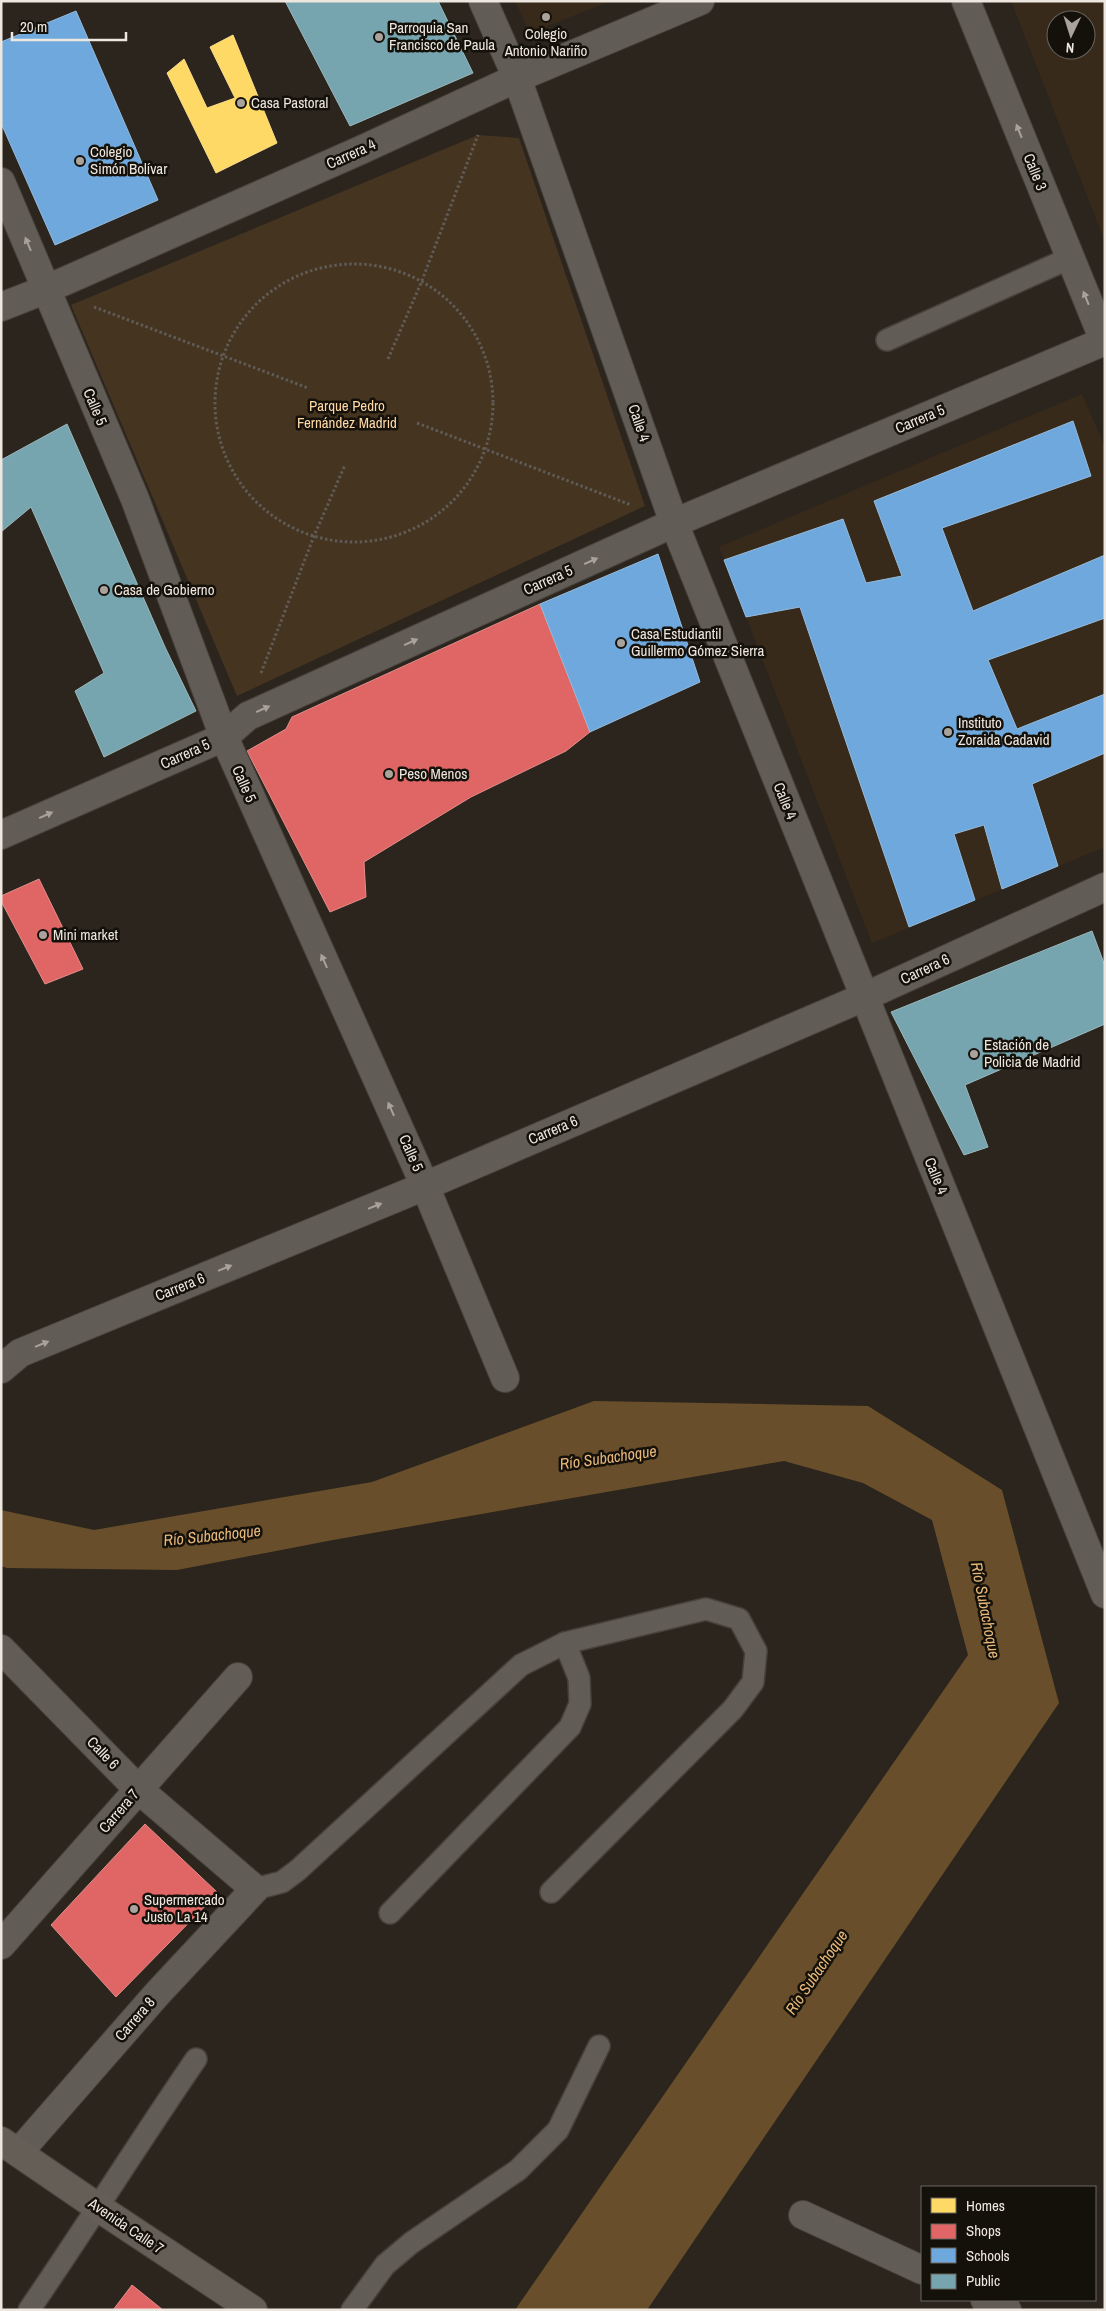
<svg xmlns="http://www.w3.org/2000/svg" width="1106" height="2311" font-family="'Archivo Narrow',sans-serif">
  <rect width="100%" height="100%" fill="#2b251e"/>
  <!-- built -->
  <g fill="#372a1a" fill-rule="evenodd">
    <polygon points="515,1 611,1 530,33"/>
    <path d="M1011 1H1105V242ZM1056 20H1086V50H1056Z"/>
    <polygon points="1082,394 1105,447 1105,847 872,943 719,547"/>
  </g>
  <!-- green -->
  <polygon fill="#443420" points="478,135 519,138 645,506 237,696 71,305"/>
  <!-- water -->
  <polygon fill="#684e2a" points="594,1401 868,1406 1002,1490 1059,1703 647,2310 515,2310 968,1655 932,1520 863,1483 784,1461 333,1540 177,1570 7,1568 1,1566 1,1510 94,1530 372,1482"/>
  <!-- homes -->
  <polygon fill="#ffd966" stroke="#fadd8a" points="233,35 277,143 216,173 167,73 184,59 207,108 235,98 210,47"/>
  <!-- shops -->
  <g fill="#e06666" stroke="#e48d8a">
    <polygon points="540,604 590,732 566,751 471,797 364,862 366,897 330,912 247,751 286,729 292,717"/>
    <polygon points="39,879 83,969 45,984 1,901 1,896"/>
    <polygon points="145,1824 218,1893 116,1997 51,1925"/>
    <polygon points="132,2285 163,2310 113,2310"/>
  </g>
  <!-- schools -->
  <g fill="#6fa8dc" stroke="#95bbdd">
    <polygon points="76,11 158,200 55,245 1,123 1,42"/>
    <polygon points="1073,421 1091,476 942,528 973,611 1105,555 1105,618 988,660 1017,729 1105,694 1105,753 1032,784 1058,866 1002,889 984,825 954,834 975,900 909,927 800,607 746,617 724,560 843,519 866,583 902,576 874,501"/>
    <polygon points="658,554 700,682 590,732 540,604"/>
  </g>
  <!-- public -->
  <g fill="#76a5af" stroke="#9ab9bd">
    <polygon points="285,1 438,1 473,73 350,126"/>
    <polygon points="67,424 165,647 196,711 104,757 75,691 104,673 31,507 1,532 1,460"/>
    <polygon points="1092,931 1105,966 1105,1024 965,1085 988,1147 964,1155 891,1012"/>
  </g>
  <g fill="none" stroke-linecap="round" stroke-linejoin="round">
    <defs>
      <g id="lane">
        <polyline points="887,340 1070,258"/>
        <polyline points="255,1889 282,1882 298,1870 521,1665 565,1643 706,1609 739,1619 756,1651 753,1682 733,1709 551,1892"/>
        <polyline points="390,1913 570,1727 580,1704 579,1678 565,1643"/>
        <path d="M29 2310C86 2227 139 2142 196 2059"/>
        <polyline points="352,2310 385,2265 411,2243 518,2170 558,2130 599,2046"/>
      </g>
      <g id="street">
        <polyline points="483,1 517,78 674,523 1105,1594"/>
        <polyline points="966,1 1105,343"/>
        <polyline points="1,182 135,499 224,737 425,1186 505,1378"/>
        <polyline points="1,307 47,289 361,150 517,78 700,1"/>
        <polyline points="1,835 224,737 248,716 674,523 1105,341"/>
        <polyline points="1,1369 20,1353 425,1186 864,997 1105,887"/>
        <polyline points="1,1649 138,1789 255,1889 157,1994 19,2152"/>
        <polyline points="1,1945 238,1677"/>
        <polyline points="803,2215 922,2270"/>
        <polyline points="985,2300 1007,2310"/>
      </g>
      <polyline id="secondary" points="1,2141 99,2208 253,2310"/>
    </defs>
    <!-- lane casing -->
    <use href="#lane" stroke="#47413c" stroke-width="24"/>
    <!-- street casing -->
    <use href="#street" stroke="#47413c" stroke-width="30"/>
    <!-- secondary casing -->
    <use href="#secondary" stroke="#47413c" stroke-width="30"/>
    <!-- path -->
    <g stroke="#605b56" stroke-width="3" stroke-dasharray="2.5 2.5" stroke-linecap="butt">
      <circle cx="354" cy="403" r="139"/>
      <polyline points="94,307 308,388"/>
      <polyline points="388,359 421,283 478,135"/>
      <polyline points="417,423 631,505"/>
      <polyline points="261,673 314,536 345,465"/>
    </g>
    <!-- lane -->
    <use href="#lane" stroke="#615c56" stroke-width="21"/>
    <!-- street -->
    <use href="#street" stroke="#615c56" stroke-width="28"/>
    <!-- secondary -->
    <use href="#secondary" stroke="#645e56" stroke-width="28"/>
  </g>
  <!-- one-way arrows -->
  <defs><path id="oneway-solid" d="M-6-.8H1V-3.2L6.5 0L1 3.2V.8H-6Z" transform="scale(1.25)"/></defs>
  <g fill="#a8a29a">
    <use href="#oneway-solid" transform="translate(1019 131) rotate(-112)"/>
    <use href="#oneway-solid" transform="translate(28 244) rotate(-113)"/>
    <use href="#oneway-solid" transform="translate(1086 298) rotate(-112)"/>
    <use href="#oneway-solid" transform="translate(591 561) rotate(-24)"/>
    <use href="#oneway-solid" transform="translate(411 642) rotate(-24)"/>
    <use href="#oneway-solid" transform="translate(263 709) rotate(-24)"/>
    <use href="#oneway-solid" transform="translate(46 815) rotate(-24)"/>
    <use href="#oneway-solid" transform="translate(324 961) rotate(-114)"/>
    <use href="#oneway-solid" transform="translate(391 1109) rotate(-114)"/>
    <use href="#oneway-solid" transform="translate(375 1206) rotate(-22)"/>
    <use href="#oneway-solid" transform="translate(225 1268) rotate(-22)"/>
    <use href="#oneway-solid" transform="translate(42 1344) rotate(-22)"/>
  </g>
  <!-- markers -->
  <g fill="#aaa39b" stroke="#14100a" stroke-width="2">
    <circle cx="546" cy="17" r="5"/>
    <circle cx="379" cy="37" r="5"/>
    <circle cx="241" cy="103" r="5"/>
    <circle cx="80" cy="161" r="5"/>
    <circle cx="104" cy="590" r="5"/>
    <circle cx="621" cy="643" r="5"/>
    <circle cx="948" cy="732" r="5"/>
    <circle cx="389" cy="774" r="5"/>
    <circle cx="43" cy="935" r="5"/>
    <circle cx="974" cy="1054" r="5"/>
    <circle cx="134" cy="1909" r="5"/>
  </g>
  <g text-anchor="middle" stroke-width="5" stroke-linejoin="round" paint-order="stroke">
    <!-- poi labels -->
    <g font-size="15" fill="#eee7df" stroke="#14100a" text-anchor="start">
      <text x="389" y="33">Parroquia San<tspan x="389" dy="17">Francisco de Paula</tspan></text>
      <text x="546" y="39" text-anchor="middle">Colegio<tspan x="546" dy="17">Antonio Nariño</tspan></text>
      <text x="251" y="108">Casa Pastoral</text>
      <text x="90" y="157">Colegio<tspan x="90" dy="17">Simón Bolívar</tspan></text>
      <text x="114" y="595">Casa de Gobierno</text>
      <text x="631" y="639">Casa Estudiantil<tspan x="631" dy="17">Guillermo Gómez Sierra</tspan></text>
      <text x="958" y="728">Instituto<tspan x="958" dy="17">Zoraida Cadavid</tspan></text>
      <text x="399" y="779">Peso Menos</text>
      <text x="53" y="940">Mini market</text>
      <text x="984" y="1050">Estación de<tspan x="984" dy="17">Policia de Madrid</tspan></text>
      <text x="144" y="1905">Supermercado<tspan x="144" dy="17">Justo La 14</tspan></text>
    </g>
    <!-- street labels -->
    <g font-size="15" fill="#eee7df" stroke="#14100a">
      <text transform="translate(351 154) rotate(-24)" y="5">Carrera 4</text>
      <text transform="translate(1035 172) rotate(68)" y="5">Calle 3</text>
      <text transform="translate(95 407) rotate(67)" y="5">Calle 5</text>
      <text transform="translate(920 419) rotate(-23)" y="5">Carrera 5</text>
      <text transform="translate(639 423) rotate(71)" y="5">Calle 4</text>
      <text transform="translate(548 580) rotate(-24)" y="5">Carrera 5</text>
      <text transform="translate(185 754) rotate(-24)" y="5">Carrera 5</text>
      <text transform="translate(244 784) rotate(66)" y="5">Calle 5</text>
      <text transform="translate(785 801) rotate(68)" y="5">Calle 4</text>
      <text transform="translate(925 969) rotate(-25)" y="5">Carrera 6</text>
      <text transform="translate(553 1130) rotate(-23)" y="5">Carrera 6</text>
      <text transform="translate(411 1153) rotate(66)" y="5">Calle 5</text>
      <text transform="translate(936 1176) rotate(68)" y="5">Calle 4</text>
      <text transform="translate(180 1287) rotate(-22)" y="5">Carrera 6</text>
      <text transform="translate(103 1753) rotate(46)" y="5">Calle 6</text>
      <text transform="translate(119 1811) rotate(-49)" y="5">Carrera 7</text>
      <text transform="translate(135 2019) rotate(-49)" y="5">Carrera 8</text>
      <text transform="translate(126 2226) rotate(34)" y="5">Avenida Calle 7</text>
    </g>
    <!-- park labels -->
    <g font-size="15" fill="#ffd8a6" stroke="#14100a">
      <text x="347" y="411">Parque Pedro<tspan x="347" dy="17">Fernández Madrid</tspan></text>
    </g>
    <!-- water labels -->
    <g font-size="16" font-style="italic" fill="#e8b87a" stroke="#14100a">
      <text transform="translate(608 1457) rotate(-8)" y="6">Río Subachoque</text>
      <text transform="translate(212 1535) rotate(-6)" y="6">Río Subachoque</text>
      <text transform="translate(986 1610) rotate(79)" y="6">Río Subachoque</text>
      <text transform="translate(816 1972) rotate(-56)" y="6">Río Subachoque</text>
    </g>
  </g>
  <!-- border -->
  <rect width="1106" height="2311" fill="none" stroke="#eee7df" stroke-width="5"/>
  <!-- legend -->
  <rect x="921" y="2186" width="175" height="115" fill="#14100a" stroke="#6b665f"/>
  <rect x="931" y="2198" width="25" height="15" fill="#ffd966" stroke="#6b665f"/>
  <text x="966" y="2211" font-size="15" fill="#eee7df">Homes</text>
  <rect x="931" y="2224" width="25" height="15" fill="#e06666" stroke="#6b665f"/>
  <text x="966" y="2236" font-size="15" fill="#eee7df">Shops</text>
  <rect x="931" y="2248" width="25" height="15" fill="#6fa8dc" stroke="#6b665f"/>
  <text x="966" y="2261" font-size="15" fill="#eee7df">Schools</text>
  <rect x="931" y="2274" width="25" height="15" fill="#76a5af" stroke="#6b665f"/>
  <text x="966" y="2286" font-size="15" fill="#eee7df">Public</text>
  <!-- north arrow -->
  <g transform="translate(1071 35) rotate(184)"><circle r="24" fill="#14100a" stroke="#6b665f"/>
  <path d="M0-4L9 19L0 12L-9 19Z" fill="#aaa39b"/>
  <text y="-8" font-size="14" font-weight="bold" text-anchor="middle" fill="#eee7df">N</text>
  </g>
  <!-- scale -->
  <path d="M12 32v8h114v-8" fill="none" stroke="#eee7df" stroke-width="2.5"/>
  <text x="20" y="32" font-size="15" fill="#eee7df" stroke="#14100a" stroke-width="4" paint-order="stroke">20 m</text>
</svg>
